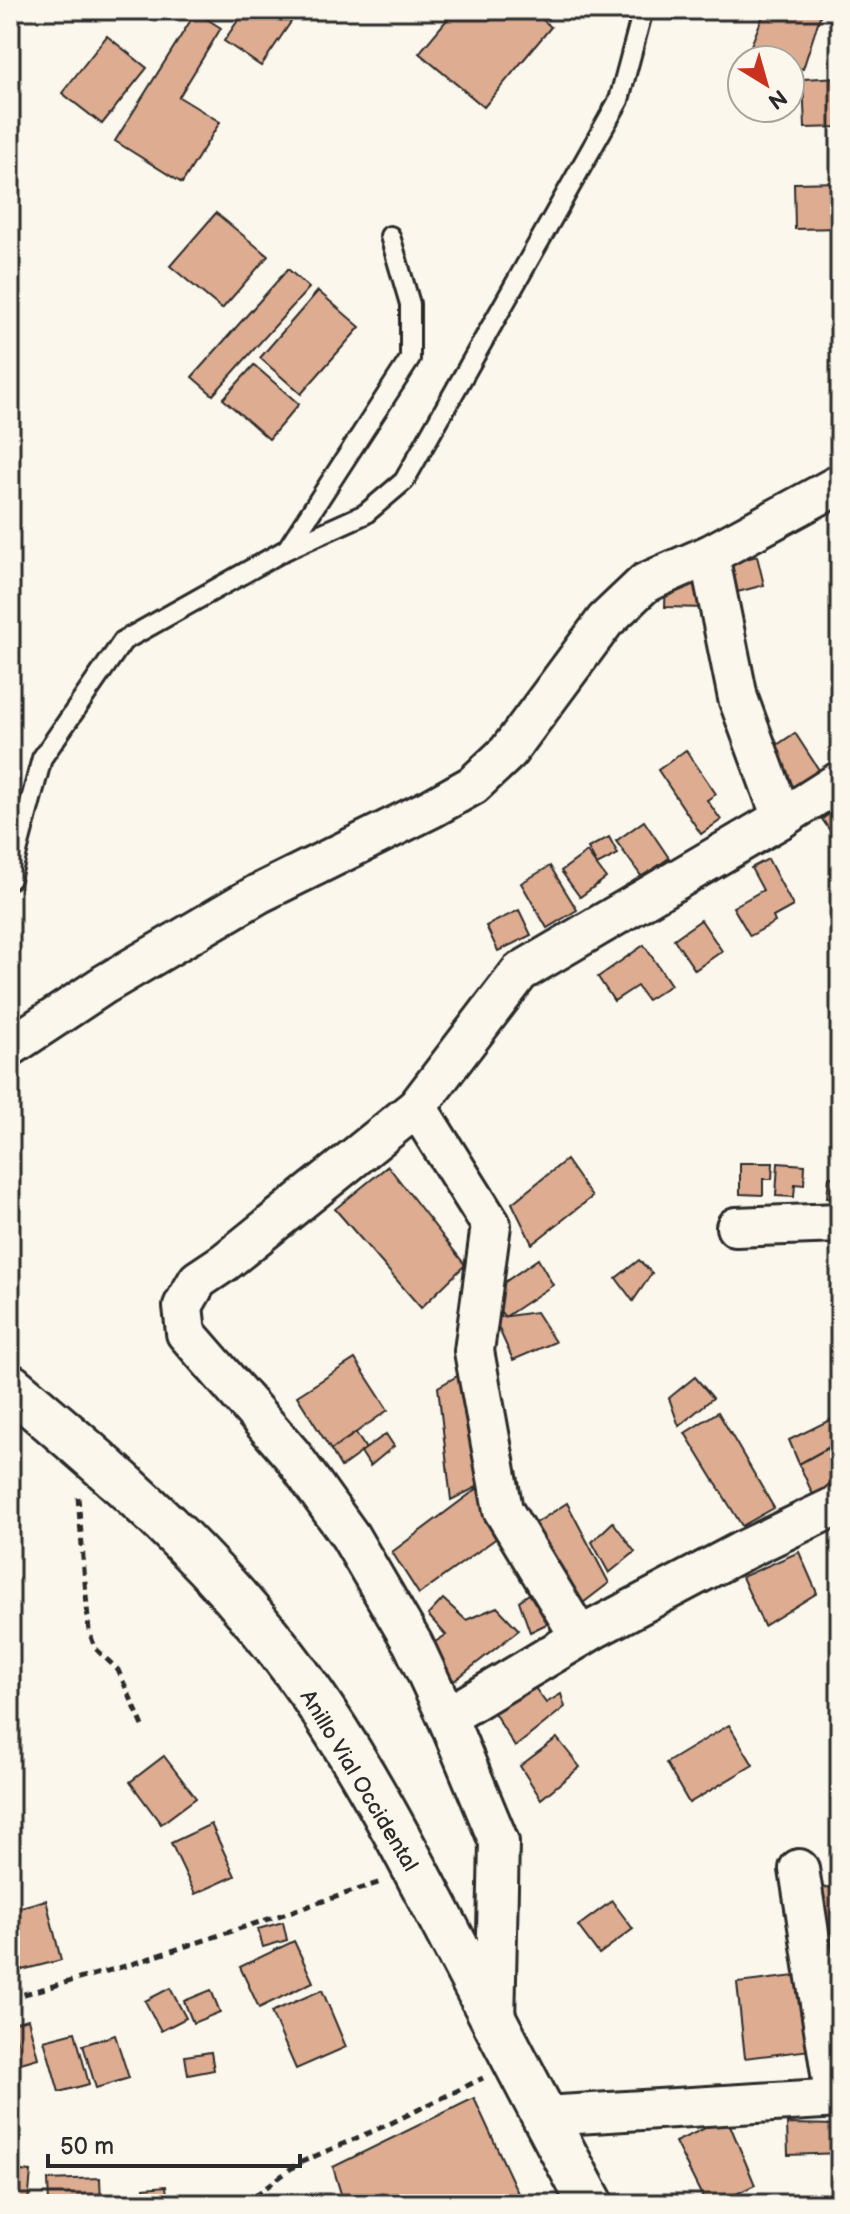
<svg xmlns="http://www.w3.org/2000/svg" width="850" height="2214" font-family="'Balsamiq Sans',sans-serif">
  <rect width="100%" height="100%" fill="#fbf7ec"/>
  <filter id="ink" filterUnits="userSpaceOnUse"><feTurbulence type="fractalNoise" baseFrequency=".0125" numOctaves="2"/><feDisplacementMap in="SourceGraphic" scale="16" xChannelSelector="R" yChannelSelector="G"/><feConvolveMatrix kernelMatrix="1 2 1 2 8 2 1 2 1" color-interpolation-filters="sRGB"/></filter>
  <g filter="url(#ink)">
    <!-- building -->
    <g fill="#deac90" stroke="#2b2b2b" stroke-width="2">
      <polygon points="245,10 299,10 261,66 224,41"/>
      <polygon points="455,10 532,10 551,27 484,107 419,53"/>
      <polygon points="737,10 822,10 803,69 790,65 790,60 771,60 748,53 764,13"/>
      <polygon points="196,12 221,28 179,97 220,122 182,183 115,141"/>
      <polygon points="107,36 147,68 102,124 62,93"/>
      <polygon points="840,77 840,127 805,128 803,79"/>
      <polygon points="840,182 840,228 795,229 794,183"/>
      <polygon points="216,213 268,256 222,309 170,266"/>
      <polygon points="288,269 309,288 213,395 192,377"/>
      <polygon points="318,291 360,327 301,394 260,358"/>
      <polygon points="254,365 299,404 269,439 223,399"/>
      <polygon points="757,556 764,585 730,594 723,565"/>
      <polygon points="666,579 707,580 706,608 665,607"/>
      <polygon points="795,733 819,770 786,792 762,755"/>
      <polygon points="686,750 716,794 707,800 721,820 701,834 658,770"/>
      <polygon points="840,807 840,845 822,819"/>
      <polygon points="644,821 669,858 642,877 616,841"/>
      <polygon points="609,837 618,854 597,865 588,848"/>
      <polygon points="587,852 606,878 580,897 561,871"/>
      <polygon points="768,859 793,906 773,917 775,922 750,936 733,907 763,890 751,868"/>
      <polygon points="550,866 577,910 547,928 521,883"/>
      <polygon points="519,910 531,935 498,951 486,926"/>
      <polygon points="701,920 722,951 695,970 674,939"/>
      <polygon points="644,945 671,985 647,1000 637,986 614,1001 598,977"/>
      <polygon points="566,1160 592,1197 532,1244 512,1203"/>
      <polygon points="740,1163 773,1163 772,1179 763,1179 763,1195 740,1194"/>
      <polygon points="778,1163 805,1165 804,1185 795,1184 794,1197 776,1196"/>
      <polygon points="388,1166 465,1265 421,1308 335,1209"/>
      <polygon points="829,1177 840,1178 840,1198 827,1197"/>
      <polygon points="538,1259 553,1285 505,1317 486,1295"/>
      <polygon points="639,1260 652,1273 633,1301 616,1278"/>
      <polygon points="536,1312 555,1342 513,1360 494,1318"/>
      <polygon points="355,1359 388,1410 331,1450 297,1396"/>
      <polygon points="473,1367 493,1479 451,1500 438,1387"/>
      <polygon points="695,1377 713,1398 679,1426 669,1398"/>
      <polygon points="718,1412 774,1508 742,1526 685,1433"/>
      <polygon points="840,1415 840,1441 799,1464 789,1440"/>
      <polygon points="356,1433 366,1449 341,1467 331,1450"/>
      <polygon points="386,1434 394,1446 370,1466 361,1452"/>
      <polygon points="828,1448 840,1475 814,1497 799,1464"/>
      <polygon points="478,1488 505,1532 419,1594 392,1552"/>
      <polygon points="567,1503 609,1583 579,1606 533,1525"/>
      <polygon points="613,1522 635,1552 609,1573 592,1542"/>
      <polygon points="799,1552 817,1593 764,1626 742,1577"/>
      <polygon points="542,1585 561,1617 530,1632 519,1601"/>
      <polygon points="443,1599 466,1620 497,1607 519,1630 454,1681 430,1645 446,1635 428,1615"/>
      <polygon points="530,1681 546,1703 561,1694 565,1707 515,1747 493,1711"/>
      <polygon points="729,1725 753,1765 689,1803 666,1763"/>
      <polygon points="557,1738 580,1767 541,1799 520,1766"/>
      <polygon points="164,1756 196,1798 161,1824 130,1782"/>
      <polygon points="211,1824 235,1876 195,1894 171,1843"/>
      <polygon points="840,1886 840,1938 826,1939 822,1888"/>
      <polygon points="46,1900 61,1960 22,1970 10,1925 10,1910"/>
      <polygon points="612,1901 633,1929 599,1954 578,1926"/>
      <polygon points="283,1922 287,1940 263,1947 258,1929"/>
      <polygon points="294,1941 313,1982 259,2008 240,1967"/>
      <polygon points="803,1975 811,2050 745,2058 737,1983"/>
      <polygon points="170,1988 186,2018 161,2031 145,2001"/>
      <polygon points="211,1990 220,2012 193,2023 184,2001"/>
      <polygon points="322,1990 346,2047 296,2069 271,2012"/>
      <polygon points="28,2019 38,2058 14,2065 10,2043 17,2041 12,2023"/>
      <polygon points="75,2032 89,2084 59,2092 44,2040"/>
      <polygon points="115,2035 129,2078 96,2088 83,2045"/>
      <polygon points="211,2052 214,2070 188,2075 185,2056"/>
      <polygon points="474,2098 523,2204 344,2204 333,2167"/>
      <polygon points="727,2118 755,2185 716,2204 706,2204 675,2142"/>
      <polygon points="787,2124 840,2125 840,2153 788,2155"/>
      <polygon points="10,2170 31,2172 28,2204 10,2204"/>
      <polygon points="100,2178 101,2204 49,2204 48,2180"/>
      <polygon points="166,2186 168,2204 146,2204 144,2188"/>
    </g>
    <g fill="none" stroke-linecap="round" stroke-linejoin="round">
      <defs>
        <g id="service">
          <polyline points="287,549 410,359 410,304 390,236"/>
          <polyline points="10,879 42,758 123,641 287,549 365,514 404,481 619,100 643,10"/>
        </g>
        <g id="minor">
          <polyline points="709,555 738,698 782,818"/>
          <polyline points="10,1047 105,984 258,894 432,808 473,785 508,752 605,621 645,583 709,555 840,484"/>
          <polyline points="417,1107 491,1225 474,1351 503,1510 580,1637"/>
          <polyline points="736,1227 840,1223"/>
          <polyline points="447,1717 594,1629 740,1552 840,1504"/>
          <polyline points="799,1869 835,2099"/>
          <polyline points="495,2023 499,1842 447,1717 413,1644 350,1536 292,1455 186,1333 183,1306 198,1280 225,1262 417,1107 520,972 782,818 840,781"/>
          <polyline points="544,2116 840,2098"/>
        </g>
        <path id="trunk" d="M10 1386C125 1482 240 1584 323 1711 373 1786 414 1867 456 1947 501 2033 545 2119 591 2204"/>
      </defs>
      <!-- service casing -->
      <use href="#service" stroke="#2b2b2b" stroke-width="24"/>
      <!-- minor casing -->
      <use href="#minor" stroke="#2b2b2b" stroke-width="44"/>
      <!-- trunk casing -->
      <use href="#trunk" stroke="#2b2b2b" stroke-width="50"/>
      <!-- path -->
      <g stroke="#2b2b2b" stroke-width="5" stroke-dasharray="8 6" stroke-linecap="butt">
        <polyline points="78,1497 89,1631 95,1648 118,1670 143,1726"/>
        <polyline points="10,1998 129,1965 381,1882"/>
        <polyline points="244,2204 297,2164 389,2124 483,2078"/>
      </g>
      <!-- service -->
      <use href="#service" stroke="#fbf7ec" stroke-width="18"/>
      <!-- minor -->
      <use href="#minor" stroke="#fbf7ec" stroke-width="38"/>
      <!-- trunk -->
      <use href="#trunk" stroke="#fbf7ec" stroke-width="44"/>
    </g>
  </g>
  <g text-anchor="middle" stroke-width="7" stroke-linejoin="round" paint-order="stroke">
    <!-- street labels -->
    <g font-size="22" fill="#2b2b2b" stroke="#fbf7ec">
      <text transform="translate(360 1780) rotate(59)" y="8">Anillo Vial Occidental</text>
    </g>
  </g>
  <!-- margin -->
  <rect width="850" height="2214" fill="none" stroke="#fbf7ec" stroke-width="40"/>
  <rect x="20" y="20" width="810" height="2174" fill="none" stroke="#2b2b2b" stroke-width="3" filter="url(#ink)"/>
  <!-- north arrow -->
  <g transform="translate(766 84) rotate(143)"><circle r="38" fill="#fbf7ec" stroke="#a8a59f" stroke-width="2"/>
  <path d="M0-6L14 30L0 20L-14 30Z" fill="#c8321e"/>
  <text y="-12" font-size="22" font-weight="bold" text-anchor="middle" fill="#2b2b2b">N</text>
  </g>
  <!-- scale -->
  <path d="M48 2154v12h252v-12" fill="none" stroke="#2b2b2b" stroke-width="4"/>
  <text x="60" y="2154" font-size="24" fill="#2b2b2b" stroke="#fbf7ec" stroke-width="6" paint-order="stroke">50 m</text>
</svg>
